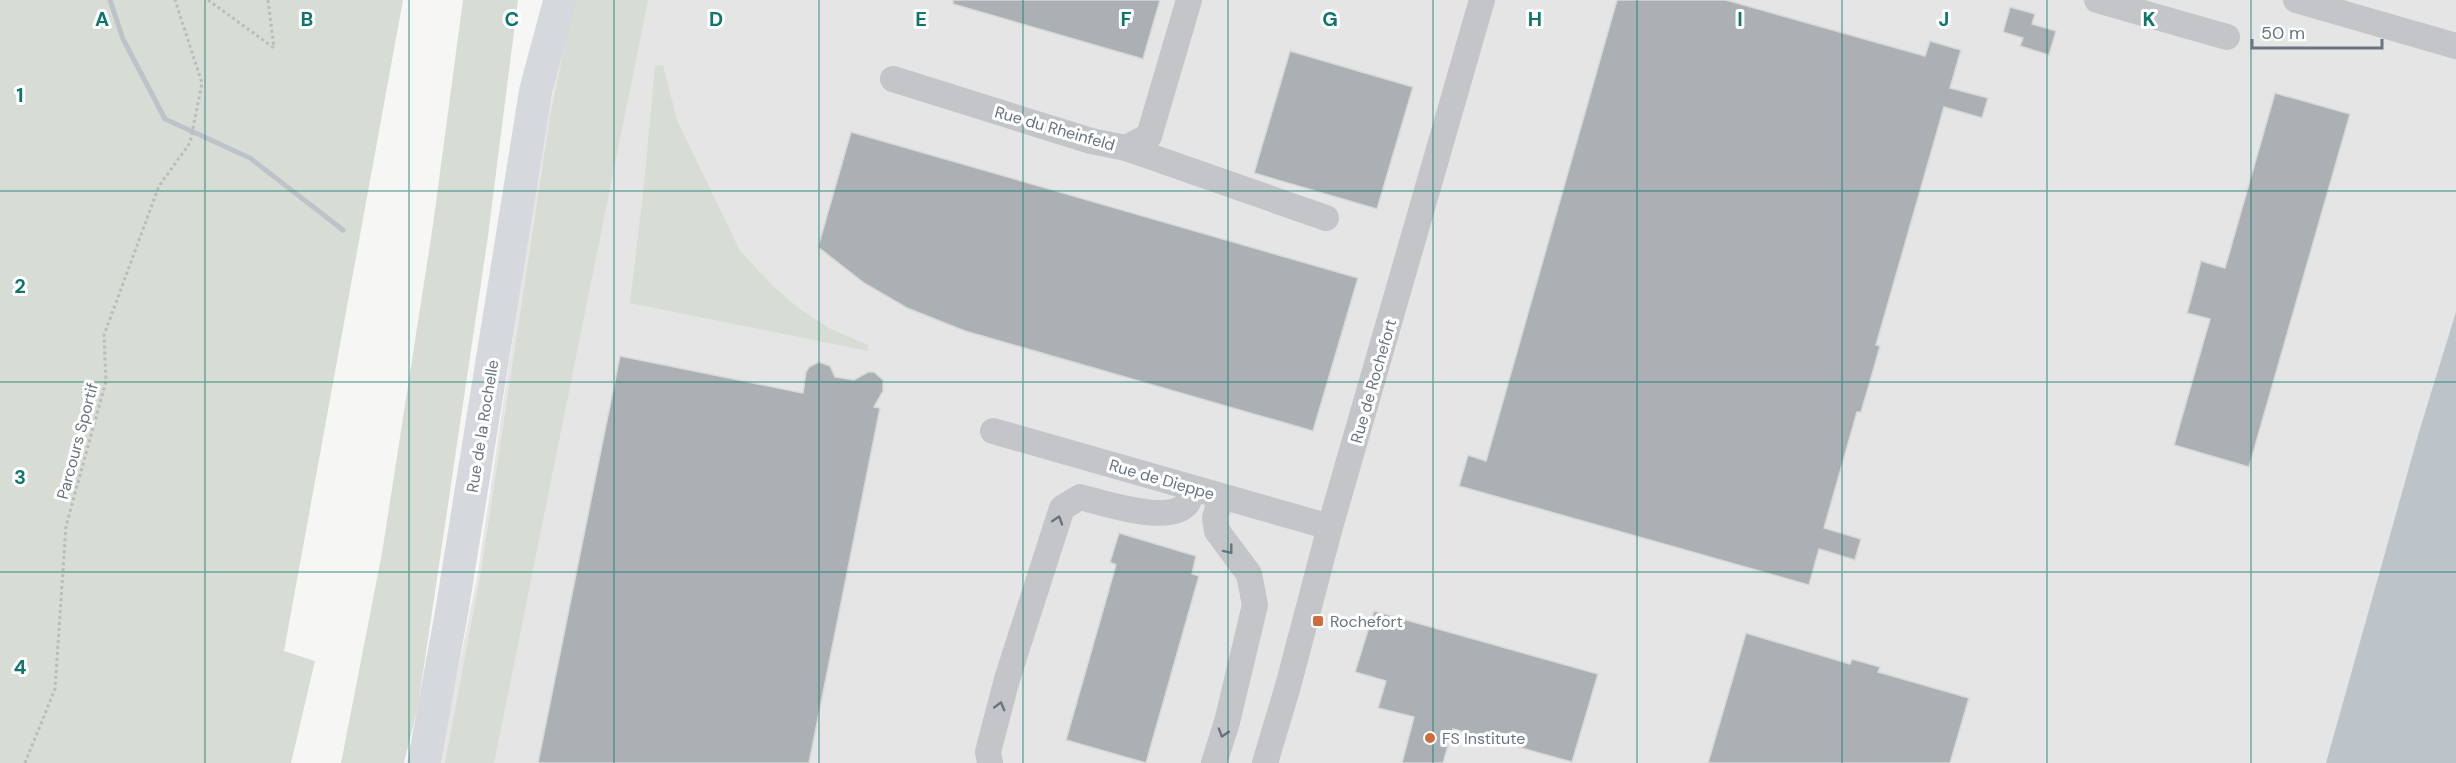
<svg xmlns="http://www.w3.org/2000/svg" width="2456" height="763" font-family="'DM Sans',sans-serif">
  <rect width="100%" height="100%" fill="#f6f6f4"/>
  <!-- built -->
  <polygon fill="#e4e5e4" points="570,0 2456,0 2456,763 439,763 478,573 537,175"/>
  <!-- green -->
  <g fill="#d7ddd5">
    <polygon points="0,0 403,0 284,651 315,661 291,763 0,763"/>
    <polygon points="463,0 518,0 488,236 418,706 404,763 341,763 382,553 433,225"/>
    <polygon points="574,0 648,0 494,763 445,763 481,572 550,117"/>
    <polygon points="663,65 677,120 740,251 774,287 801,310 829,328 868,345 868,351 630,303 644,185 655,66"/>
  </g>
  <!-- water -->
  <polygon fill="#bcc4c9" points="2456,312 2456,763 2326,763 2419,432"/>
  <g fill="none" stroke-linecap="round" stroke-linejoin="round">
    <!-- stream -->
    <polyline stroke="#bcc4c9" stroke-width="5" points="110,0 123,39 165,119 250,158 343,230"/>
  </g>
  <!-- building -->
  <g fill="#abb0b5" stroke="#d8d8d6" stroke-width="1.5">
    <polygon points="953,0 1160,0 1143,59 953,4"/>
    <polygon points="1617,0 1726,0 1925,56 1930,41 1961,50 1950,88 1988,98 1982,118 1944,107 1876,345 1880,346 1873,371 1861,412 1857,412 1824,528 1861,539 1855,560 1819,549 1809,585 1459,486 1468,455 1486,461"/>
    <polygon points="2010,7 2035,14 2032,24 2056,31 2049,55 2020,46 2023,38 2003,32"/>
    <polygon points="1290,51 1413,87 1377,209 1254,173"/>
    <polygon points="2275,93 2350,114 2249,467 2174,445 2210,319 2187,313 2194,288 2201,261 2225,268"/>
    <polygon points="851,132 1358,278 1313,431 965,331 907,308 864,283 818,247"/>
    <polygon points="620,356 803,393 806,372 809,367 819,362 830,366 835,377 854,380 868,372 874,372 883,380 883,391 874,407 880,408 809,763 538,763"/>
    <polygon points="1119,533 1196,556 1192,574 1199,576 1146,763 1066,740 1116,565 1110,562"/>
    <polygon points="1374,611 1598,674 1572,762 1453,729 1443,763 1402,763 1414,717 1378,708 1386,681 1355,672"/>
    <polygon points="1746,633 1850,664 1852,659 1880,667 1878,672 1969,698 1950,763 1708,763"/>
  </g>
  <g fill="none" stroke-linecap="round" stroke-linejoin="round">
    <!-- path -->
    <g stroke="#babcbe" stroke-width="3" stroke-dasharray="3 3" stroke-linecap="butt">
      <polyline points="208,0 274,48"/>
      <polyline points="268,0 274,48"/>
      <polyline points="25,763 55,689 66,526 106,381 104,335 159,186 190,143 202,83 175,0"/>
    </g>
    <!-- minor -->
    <g stroke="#c3c5c8" stroke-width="26">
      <polyline points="2097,0 2227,37"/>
      <polyline points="2296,0 2456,46"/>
      <polyline points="893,79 1091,141 1126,148 1149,136 1189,0"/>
      <polyline points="1126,148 1326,218"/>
      <polyline points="993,431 1330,527"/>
      <path d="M990 763 988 752 1007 679 1062 508 1080 497C1103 503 1173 526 1188 502 1190 498 1190 491 1191 488"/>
      <polyline points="1214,763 1227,722 1255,605 1249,574 1217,531 1215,518 1221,496"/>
      <polyline points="1265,763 1288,686 1330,527 1482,0"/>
    </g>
    <!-- major -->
    <polyline stroke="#d5d8dc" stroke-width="33" points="424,763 452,610 536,89 560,0"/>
  </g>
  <!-- one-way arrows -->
  <defs><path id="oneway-chevron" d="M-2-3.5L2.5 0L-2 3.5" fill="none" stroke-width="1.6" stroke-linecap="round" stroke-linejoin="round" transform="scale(1.5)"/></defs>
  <g stroke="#697481">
    <use href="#oneway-chevron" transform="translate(1058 520) rotate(-72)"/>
    <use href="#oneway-chevron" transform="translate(1229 550) rotate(52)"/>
    <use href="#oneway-chevron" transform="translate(1000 706) rotate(-75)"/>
    <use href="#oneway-chevron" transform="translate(1223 733) rotate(107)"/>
  </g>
  <!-- grid -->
  <path fill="none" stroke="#0f766e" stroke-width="1.5" stroke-opacity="0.55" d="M205 0V763M409 0V763M614 0V763M819 0V763M1023 0V763M1228 0V763M1433 0V763M1637 0V763M1842 0V763M2047 0V763M2251 0V763M0 191H2456M0 382H2456M0 572H2456"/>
  <!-- markers -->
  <g fill="#cf6c3b" stroke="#fff" stroke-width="2">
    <rect x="1312" y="615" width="12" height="12" rx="3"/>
    <circle cx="1430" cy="738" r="6"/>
  </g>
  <g text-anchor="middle" stroke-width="6" stroke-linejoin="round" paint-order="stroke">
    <!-- street labels -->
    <g font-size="16" fill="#697481" stroke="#fff">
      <text transform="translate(1055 128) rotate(16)" y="6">Rue du Rheinfeld</text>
      <text transform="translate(1373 381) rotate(-74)" y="6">Rue de Rochefort</text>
      <text transform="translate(482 426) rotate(-81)" y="6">Rue de la Rochelle</text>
      <text transform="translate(77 441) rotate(-75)" y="6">Parcours Sportif</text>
      <text transform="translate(1162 479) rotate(16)" y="6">Rue de Dieppe</text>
    </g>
    <!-- poi labels -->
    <g font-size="16" fill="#697481" stroke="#fff" text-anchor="start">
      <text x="1330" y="627">Rochefort</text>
      <text x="1442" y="744">FS Institute</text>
    </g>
  </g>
  <g font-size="20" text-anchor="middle" font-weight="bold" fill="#0f766e" stroke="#fff" stroke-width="6" stroke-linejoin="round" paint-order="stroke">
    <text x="102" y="26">A</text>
    <text x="307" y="26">B</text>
    <text x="512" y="26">C</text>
    <text x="716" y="26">D</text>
    <text x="921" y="26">E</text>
    <text x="1126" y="26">F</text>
    <text x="1330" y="26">G</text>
    <text x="1535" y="26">H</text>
    <text x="1740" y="26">I</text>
    <text x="1944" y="26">J</text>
    <text x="2149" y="26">K</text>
    <text x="20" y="102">1</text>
    <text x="20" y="293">2</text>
    <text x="20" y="484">3</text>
    <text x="20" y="674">4</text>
  </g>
  <!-- scale -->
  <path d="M2252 39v9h130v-9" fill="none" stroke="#697481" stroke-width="3"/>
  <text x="2261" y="39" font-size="18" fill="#697481" stroke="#ffffff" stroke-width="4.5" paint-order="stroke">50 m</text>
</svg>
